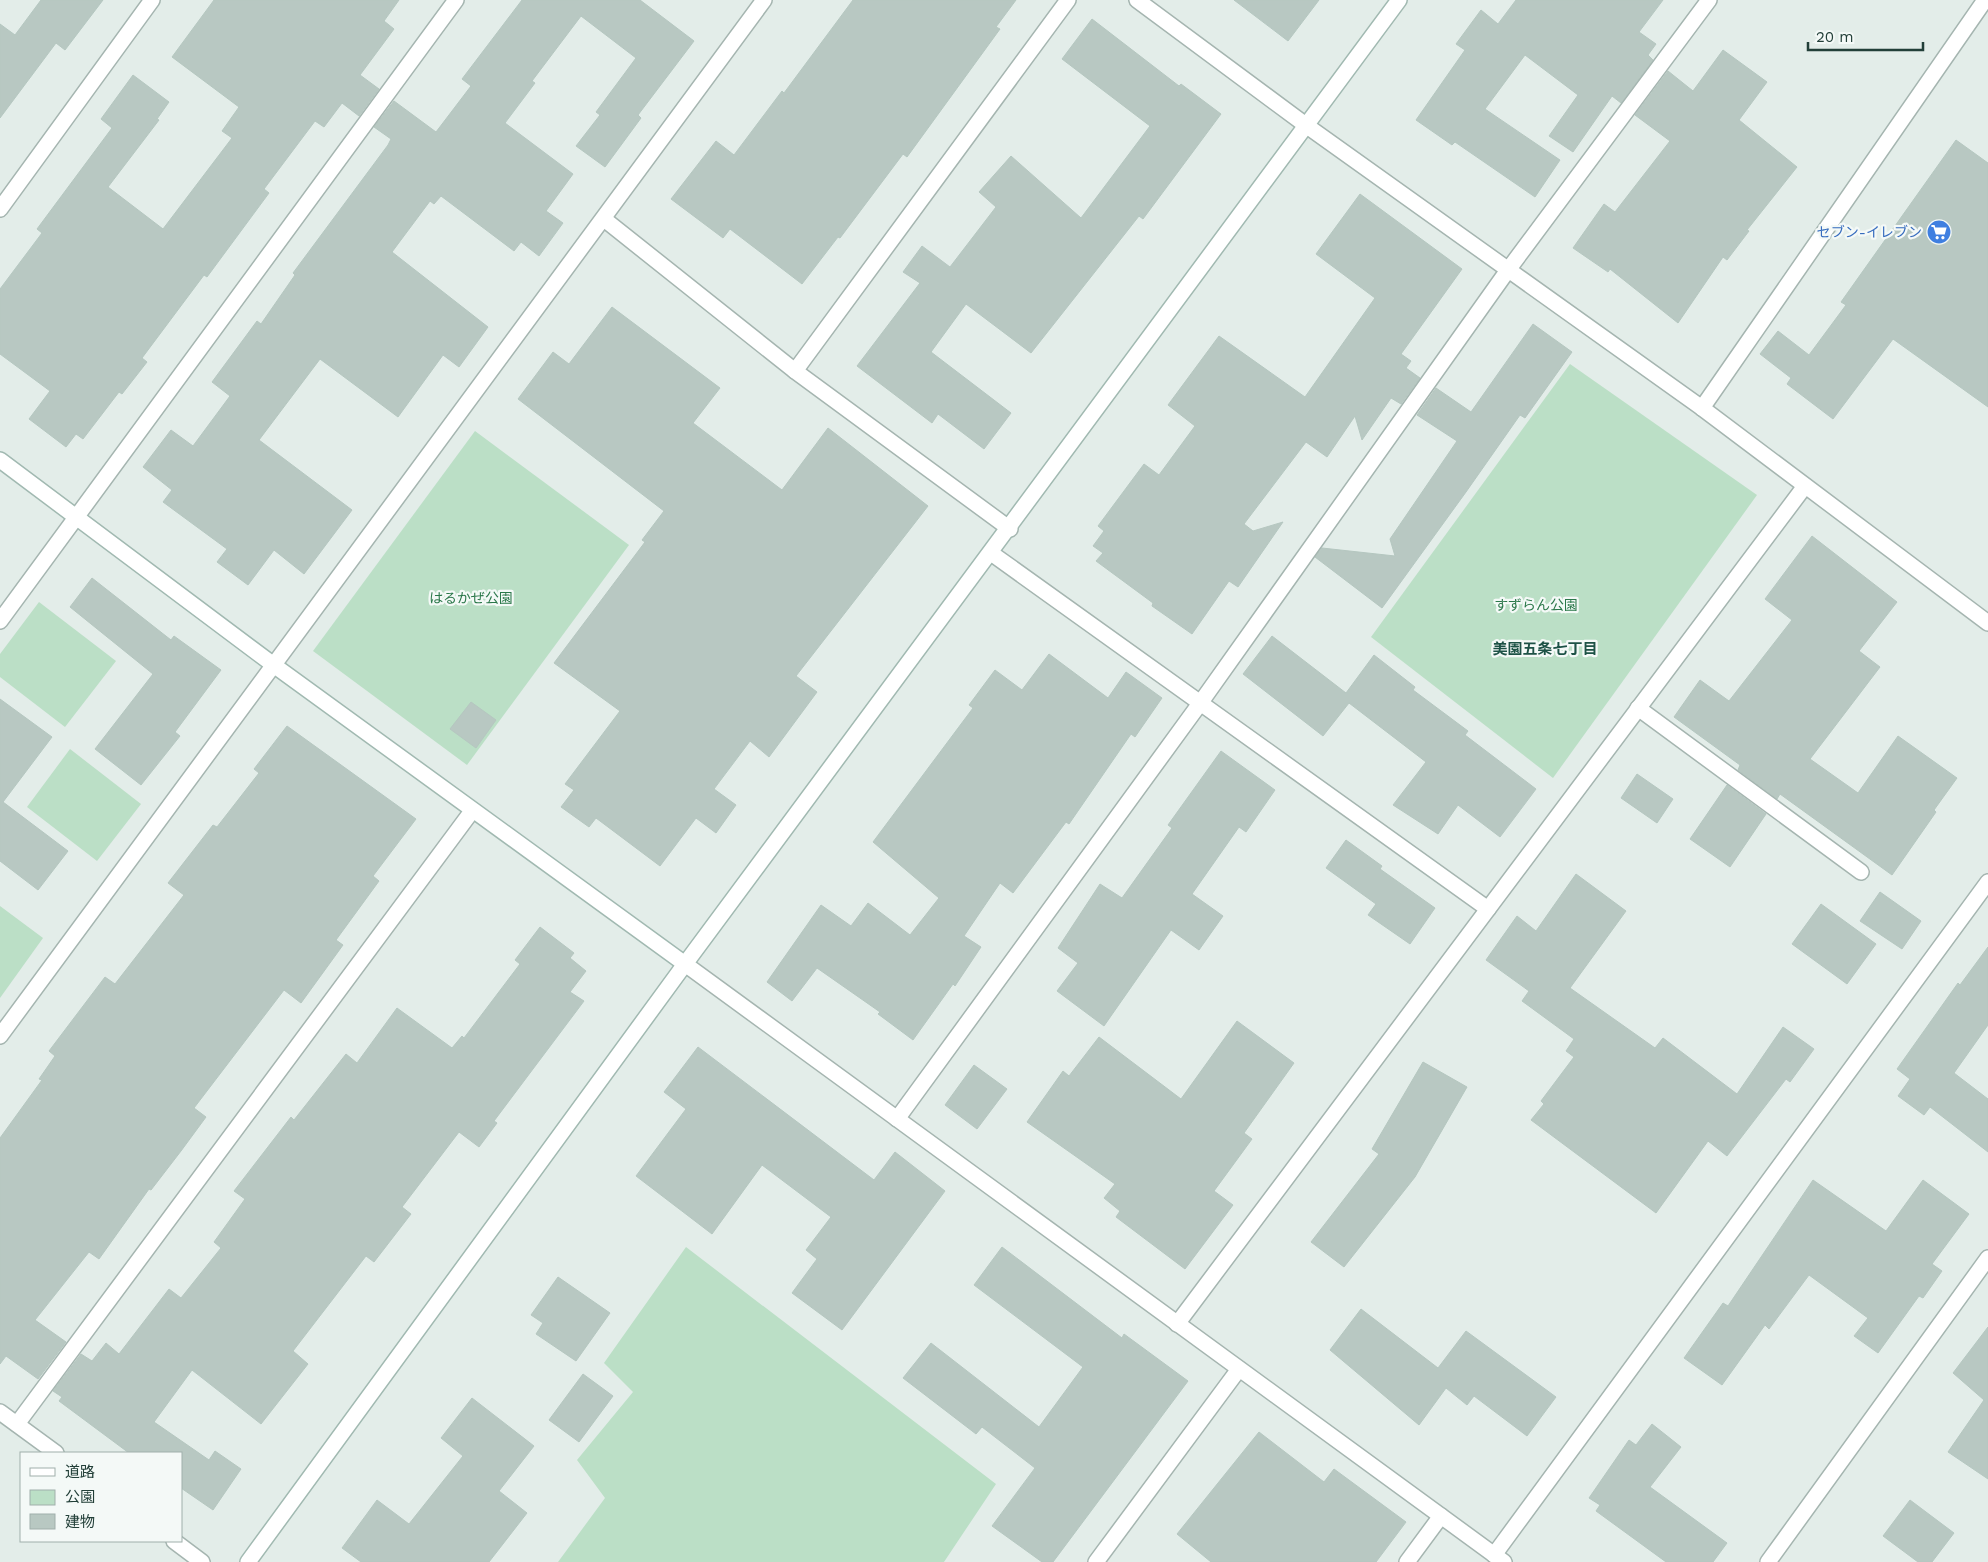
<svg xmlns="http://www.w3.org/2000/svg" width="1988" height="1562" font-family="'Work Sans','Noto Sans JP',sans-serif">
  <rect width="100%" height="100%" fill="#e3ede9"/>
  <!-- green -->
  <g fill="#bbdfc6">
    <polygon points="1570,364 1757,495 1553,778 1371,637"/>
    <polygon points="475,431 629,545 467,765 313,651"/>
    <polygon points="39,602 116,661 65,727 0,677 0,654"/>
    <polygon points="70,749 141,804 97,861 27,807"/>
    <polygon points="0,906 43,938 0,998"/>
    <polygon points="686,1247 996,1484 944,1562 558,1562 605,1498 577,1460 633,1392 604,1363"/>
  </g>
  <!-- building -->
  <g fill="#b8c8c2" stroke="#b5c7c0">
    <polygon points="41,0 103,0 65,50 56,43 0,118 0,24 15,35"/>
    <polygon points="214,0 399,0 384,21 394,29 360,75 379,89 359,116 342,103 324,127 315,121 264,189 269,193 207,277 204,275 142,358 147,362 122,394 119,392 83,439 76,434 66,447 29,419 50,391 0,354 0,289 42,233 37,229 112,128 101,119 133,75 169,102 157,119 159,120 108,187 163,229 232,138 222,131 239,107 172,57"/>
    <polygon points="522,0 640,0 694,41 638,115 641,118 605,167 576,146 600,115 596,112 636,58 581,16 532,81 535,83 505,123 573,174 546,211 563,223 539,256 521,242 514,251 441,196 434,204 430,201 392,252 488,327 459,367 443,355 398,417 320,359 259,440 352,510 304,574 274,550 248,585 217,562 227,549 163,502 172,490 143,467 171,430 193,446 230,396 212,382 257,321 261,324 295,275 293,273 388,145 391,139 374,127 394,101 436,132 471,86 462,79"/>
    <polygon points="853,0 1016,0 996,27 1000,29 907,157 903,154 840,238 838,237 802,284 730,229 723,238 671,199 716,141 734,155 782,91 784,93"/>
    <polygon points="1234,0 1319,0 1288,41"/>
    <polygon points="1516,0 1663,0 1639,32 1656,44 1648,55 1653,60 1621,103 1612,96 1573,152 1549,136 1578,95 1525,55 1485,109 1560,160 1535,197 1455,142 1452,145 1416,120 1465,50 1456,44 1481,10 1498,24"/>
    <polygon points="1092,19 1179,86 1181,84 1221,114 1143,219 1139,216 1031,353 966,304 931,352 1011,413 984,449 938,414 932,423 857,366 920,283 903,272 922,246 950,267 996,207 979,192 1011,156 1081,218 1150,126 1062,59"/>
    <polygon points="1723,50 1767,82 1739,120 1797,167 1747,230 1749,231 1727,260 1723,257 1678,323 1610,269 1608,272 1573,248 1604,204 1615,212 1670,141 1635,115 1668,71 1693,91"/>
    <polygon points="1956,140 1988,163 1988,407 1893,339 1833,419 1787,384 1791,378 1760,354 1778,331 1809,355 1846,305 1841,302"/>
    <polygon points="1360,194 1462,269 1401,354 1411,361 1406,368 1420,378 1401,404 1391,398 1362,440 1355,416 1327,457 1306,442 1244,524 1253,531 1283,522 1238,587 1229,581 1192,634 1152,606 1153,603 1096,561 1103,553 1093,546 1104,531 1098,526 1144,464 1159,475 1195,426 1168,405 1219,336 1305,397 1375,298 1316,254"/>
    <polygon points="612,307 720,388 693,423 782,490 828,428 928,506 796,676 817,692 769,757 750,741 714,789 736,805 716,833 696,818 660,866 596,818 589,827 561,807 574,790 565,784 620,711 554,663 645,542 642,540 664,511 518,399 553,352 569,364"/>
    <polygon points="1533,324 1572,352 1525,418 1520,415 1466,492 1382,608 1315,557 1322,548 1395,556 1390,539 1457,441 1417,415 1436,388 1471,412"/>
    <polygon points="1812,536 1897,602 1859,651 1880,667 1810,759 1858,793 1898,736 1957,778 1934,810 1936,812 1892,875 1780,794 1777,799 1738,770 1740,765 1674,717 1700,680 1729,701 1792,620 1765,599"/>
    <polygon points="92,578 171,640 174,636 221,670 175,732 180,736 141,785 95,749 153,674 70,607"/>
    <polygon points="1272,636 1346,693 1374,655 1415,687 1413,690 1468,731 1465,735 1536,789 1500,837 1458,805 1438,834 1393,805 1426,762 1349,703 1323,736 1243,674"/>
    <polygon points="1049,654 1108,698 1126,672 1162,698 1135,737 1131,734 1069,824 1066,822 1013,893 1000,883 964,936 981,947 955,986 953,984 913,1040 878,1014 880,1012 817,968 792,1001 767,982 821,905 851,926 868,903 910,935 939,898 873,842 973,708 969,705 995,670 1022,690"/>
    <polygon points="0,699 52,737 3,802 68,851 38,890 0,861"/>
    <polygon points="471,702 496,720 476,748 450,729"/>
    <polygon points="287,726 416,819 373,876 379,881 336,940 343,945 301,1003 284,990 194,1108 206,1117 181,1151 151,1190 149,1189 99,1259 89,1252 35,1320 66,1342 38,1379 6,1356 0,1364 0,1138 42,1080 39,1079 55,1056 49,1051 105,977 115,984 184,895 168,883 213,825 217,827 259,773 254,769"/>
    <polygon points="1221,751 1275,790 1246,832 1239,827 1192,894 1223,916 1199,950 1171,930 1104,1026 1057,991 1078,963 1058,948 1100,884 1122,898 1172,828 1168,825"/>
    <polygon points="1637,774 1673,799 1657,823 1621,798"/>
    <polygon points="1727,785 1766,814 1730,867 1690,839"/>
    <polygon points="1346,840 1382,866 1380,869 1435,908 1410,944 1368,915 1376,904 1326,868"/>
    <polygon points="1576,874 1626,911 1570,988 1655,1048 1663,1038 1737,1094 1783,1027 1814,1049 1790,1082 1786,1079 1727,1156 1708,1141 1656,1213 1531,1120 1544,1104 1541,1101 1574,1057 1566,1051 1574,1039 1522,1001 1529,991 1486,960 1517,916 1536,931"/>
    <polygon points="1880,892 1921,921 1902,949 1860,921"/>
    <polygon points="1821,904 1876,944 1847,984 1792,944"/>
    <polygon points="540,927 574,953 570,958 586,971 570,992 584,1001 494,1121 497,1123 479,1147 459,1132 402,1207 411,1214 374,1262 366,1256 293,1351 308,1364 261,1424 192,1370 154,1422 209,1460 215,1451 241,1469 213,1510 181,1488 181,1453 129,1453 59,1401 62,1397 53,1391 81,1354 92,1361 106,1343 119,1354 169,1289 181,1298 221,1248 214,1242 245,1199 234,1191 291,1117 294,1120 346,1054 357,1063 397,1008 452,1048 462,1036 464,1038 520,964 515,960"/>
    <polygon points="1988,947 1988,1025 1954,1073 1988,1099 1988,1152 1930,1107 1924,1115 1898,1096 1910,1079 1897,1069 1958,983 1960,985"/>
    <polygon points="1237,1021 1294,1063 1244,1133 1252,1139 1214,1191 1233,1205 1185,1269 1116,1217 1120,1211 1104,1198 1115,1184 1027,1122 1063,1071 1069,1076 1099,1037 1181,1099"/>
    <polygon points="698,1047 874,1180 895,1152 945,1191 842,1330 792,1293 817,1259 806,1250 831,1217 762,1165 712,1234 636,1176 686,1109 664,1092"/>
    <polygon points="1423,1062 1467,1087 1415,1177 1344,1267 1311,1242 1379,1154 1372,1149"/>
    <polygon points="974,1065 1007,1089 977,1129 945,1105"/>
    <polygon points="1813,1180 1886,1231 1923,1180 1969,1214 1932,1264 1942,1271 1923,1298 1919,1296 1878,1353 1854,1336 1868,1318 1809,1275 1769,1329 1765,1325 1722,1385 1684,1358 1723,1303 1728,1306"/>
    <polygon points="1002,1247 1122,1338 1124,1334 1188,1381 1053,1562 1042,1562 992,1526 1035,1468 982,1427 976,1434 903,1378 931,1343 1039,1427 1083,1367 974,1285"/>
    <polygon points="558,1277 610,1313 576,1361 536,1334 543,1323 531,1315"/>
    <polygon points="1361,1309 1438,1368 1466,1331 1556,1397 1527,1436 1474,1396 1467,1405 1446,1388 1419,1425 1330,1350"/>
    <polygon points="1988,1327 1988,1479 1948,1452 1984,1400 1953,1373"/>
    <polygon points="583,1374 613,1396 579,1442 549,1420"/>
    <polygon points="472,1398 534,1446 499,1491 527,1513 489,1562 361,1562 342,1548 377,1500 409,1524 463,1456 441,1438"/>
    <polygon points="1652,1424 1681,1447 1650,1487 1727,1543 1713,1562 1666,1562 1596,1511 1600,1505 1589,1498 1629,1440 1636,1445"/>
    <polygon points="1259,1432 1324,1482 1334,1469 1406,1522 1376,1562 1211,1562 1177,1534"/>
    <polygon points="1910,1500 1954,1533 1932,1562 1918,1562 1883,1536"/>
  </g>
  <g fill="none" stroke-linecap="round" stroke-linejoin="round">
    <defs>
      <polyline id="lane" points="1638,708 1861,872"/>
      <g id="street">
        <polyline points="1137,0 1307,126 1702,408 1988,623"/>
        <polyline points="0,209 152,0"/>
        <polyline points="604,219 795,371 1010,529"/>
        <polyline points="795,371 1068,0"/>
        <polyline points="1702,408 1985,0"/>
        <polyline points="991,553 1488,909"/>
        <polyline points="0,621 456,0"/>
        <polyline points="685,964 1504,1562"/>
        <polyline points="0,1036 764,0"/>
        <polyline points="897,1119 1201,702 1508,270 1709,0"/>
        <polyline points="1177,1324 1805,486"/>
        <polyline points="0,1412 56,1453"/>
        <polyline points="17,1424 472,811"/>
        <polyline points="174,1541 202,1562"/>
        <polyline points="1494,1555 1988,882"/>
        <polyline points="1096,1562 1239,1369"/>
        <polyline points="1407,1562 1441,1516"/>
        <polyline points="1768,1562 1988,1258"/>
      </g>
      <g id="secondary">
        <polyline points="0,460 275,666 685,964"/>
        <polyline points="248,1562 685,964 1399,0"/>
      </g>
    </defs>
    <!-- lane casing -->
    <use href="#lane" stroke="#a5b5b0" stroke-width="18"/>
    <!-- street casing -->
    <use href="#street" stroke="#a5b5b0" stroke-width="18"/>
    <!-- secondary casing -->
    <use href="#secondary" stroke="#a1b9b1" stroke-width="18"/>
    <!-- lane -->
    <use href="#lane" stroke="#fff" stroke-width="15"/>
    <!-- street -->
    <use href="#street" stroke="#fff" stroke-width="15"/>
    <!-- secondary -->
    <use href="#secondary" stroke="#fff" stroke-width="15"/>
  </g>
  <!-- icons -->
  <defs>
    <symbol id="supermarket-disc" viewBox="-11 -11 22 22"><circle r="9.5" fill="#3f7fe0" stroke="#f4f9f7"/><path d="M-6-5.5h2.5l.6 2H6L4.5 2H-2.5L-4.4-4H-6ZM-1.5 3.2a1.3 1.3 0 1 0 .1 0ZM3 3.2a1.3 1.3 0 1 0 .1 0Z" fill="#fff"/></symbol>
  </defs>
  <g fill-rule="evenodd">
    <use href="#supermarket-disc" x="1925" y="218" width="28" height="28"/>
  </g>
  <g text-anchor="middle" stroke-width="4.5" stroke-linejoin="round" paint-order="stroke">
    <!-- shop labels -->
    <g font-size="14" fill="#366cbe" stroke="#f4f9f7" text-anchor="end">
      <text x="1922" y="237">セブン-イレブン</text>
    </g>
    <!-- park labels -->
    <g font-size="14" fill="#2b784a" stroke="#f4f9f7">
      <text x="471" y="603">はるかぜ公園</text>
      <text x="1536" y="610">すずらん公園</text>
    </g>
    <!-- neighbourhood labels -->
    <g font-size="15" font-weight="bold" fill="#1d5246" stroke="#f4f9f7">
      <text x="1545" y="654">美園五条七丁目</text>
    </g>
  </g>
  <!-- legend -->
  <rect x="20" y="1452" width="162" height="90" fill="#f4f9f7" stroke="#a0afab"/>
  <rect x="30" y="1468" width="25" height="8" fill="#ffffff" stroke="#a0afab"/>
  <text x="65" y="1477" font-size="15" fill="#223f38">道路</text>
  <rect x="30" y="1490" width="25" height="15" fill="#bbdfc6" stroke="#a0afab"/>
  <text x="65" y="1502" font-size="15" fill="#223f38">公園</text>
  <rect x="30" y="1514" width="25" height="15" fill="#b8c8c2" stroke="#a0afab"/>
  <text x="65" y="1527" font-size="15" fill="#223f38">建物</text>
  <!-- scale -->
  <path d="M1808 42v8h115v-8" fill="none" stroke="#223f38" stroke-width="2.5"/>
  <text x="1816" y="42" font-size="15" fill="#223f38" stroke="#f4f9f7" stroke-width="4" paint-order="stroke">20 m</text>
</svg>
